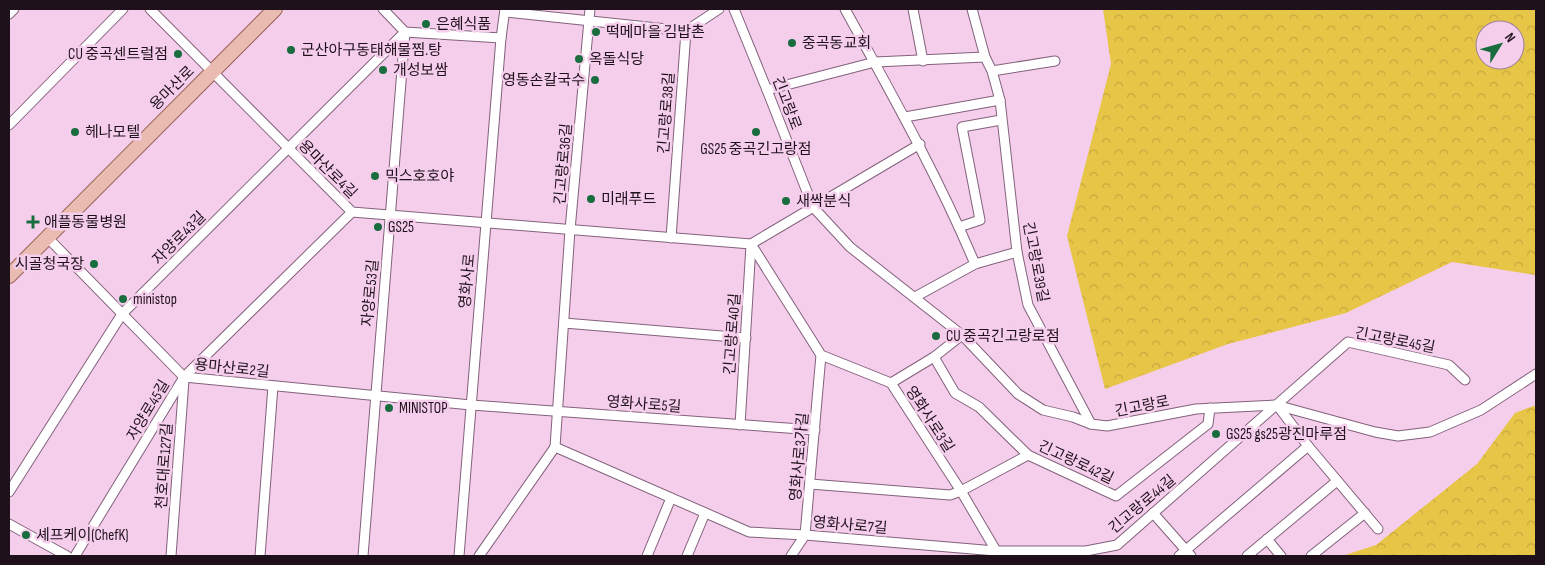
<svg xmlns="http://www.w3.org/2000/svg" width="1545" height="565" font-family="'Sofia Sans Condensed','Noto Sans KR',sans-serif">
  <defs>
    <pattern id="forest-crowns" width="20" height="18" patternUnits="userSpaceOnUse" patternTransform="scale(1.25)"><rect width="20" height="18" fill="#e7c547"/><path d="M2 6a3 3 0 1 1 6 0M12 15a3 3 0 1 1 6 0" fill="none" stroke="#c6a83e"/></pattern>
  </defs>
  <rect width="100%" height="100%" fill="#f5ceec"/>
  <!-- forest -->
  <g fill="url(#forest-crowns)" fill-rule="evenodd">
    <path d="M1103 9H1536V275L1452 262 1346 313 1228 344 1105 389 1067 236 1111 64ZM1485 30H1515V60H1485Z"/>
    <polygon points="1536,405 1536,556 1342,556 1376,545 1477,464 1515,413"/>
  </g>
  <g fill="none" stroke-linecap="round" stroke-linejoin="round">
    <defs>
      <g id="street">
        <polyline points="150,9 352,212 751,244 920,144"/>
        <polyline points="383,9 405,32 501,38"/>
        <polyline points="734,9 767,90 813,207 850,247 962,335 1018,394 1043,410 1073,417 1091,424 1107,426 1196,409 1276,405 1375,432 1398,436 1430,432 1481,410 1536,374"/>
        <path d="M845 9C891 93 938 176 975 264"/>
        <polyline points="913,9 923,61"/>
        <polyline points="972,9 985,57 992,71 1000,100 1017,252 1028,305 1091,424"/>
        <polyline points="505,12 686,31"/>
        <polyline points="9,14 14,9"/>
        <polyline points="686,31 719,9"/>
        <polyline points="992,71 1055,61"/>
        <polyline points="767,90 875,62 985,57"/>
        <polyline points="905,117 1000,100"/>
        <polyline points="9,125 123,9"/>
        <polyline points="959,227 980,220 962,127 1001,120"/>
        <polyline points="47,237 184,377 471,405 815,430"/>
        <polyline points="671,238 686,31"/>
        <polyline points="751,244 821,355 891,383 961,491 998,554"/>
        <polyline points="915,297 975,264 1017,252"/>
        <polyline points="564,323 746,338"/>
        <polyline points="934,357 955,393 979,407 1028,455 1116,496 1208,424 1210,408"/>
        <polyline points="891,383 934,357 962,335"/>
        <polyline points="1277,405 1308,446 1378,529"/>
        <polyline points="740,425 751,245"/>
        <polyline points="555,447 749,532 805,535 996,551 1086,551 1117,545 1348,342 1449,365 1465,380"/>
        <polyline points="555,447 570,230 590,9"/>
        <polyline points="810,484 950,495 961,491 1028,455"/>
        <polyline points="9,492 122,314 405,32"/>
        <polyline points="1153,513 1191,556"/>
        <polyline points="9,524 67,556"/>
        <polyline points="1267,539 1281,556"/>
        <polyline points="75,556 184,377 352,212"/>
        <polyline points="171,556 184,380"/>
        <polyline points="260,556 273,386"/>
        <polyline points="363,556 405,32"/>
        <polyline points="459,556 501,38 505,9"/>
        <polyline points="479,556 555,447"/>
        <polyline points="647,556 671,498"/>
        <polyline points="687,556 705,513"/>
        <polyline points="791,556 805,535 821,355"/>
        <polyline points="1179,556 1308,446"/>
        <polyline points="1247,556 1337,481"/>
        <polyline points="1311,556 1365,513"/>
      </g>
      <polyline id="primary" points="9,276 275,9"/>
    </defs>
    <!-- street casing -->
    <use href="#street" stroke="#82617b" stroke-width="11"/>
    <!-- primary casing -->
    <use href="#primary" stroke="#9a635b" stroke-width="16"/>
    <!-- street -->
    <use href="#street" stroke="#fff" stroke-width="9"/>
    <!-- primary -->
    <use href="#primary" stroke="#eabcb1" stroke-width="14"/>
  </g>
  <!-- markers -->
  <g fill="#196c3e" stroke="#f5ceec" stroke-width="2">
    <circle cx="426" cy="24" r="5"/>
    <circle cx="596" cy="32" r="5"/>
    <circle cx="792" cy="43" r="5"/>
    <circle cx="291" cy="50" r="5"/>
    <circle cx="178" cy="54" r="5"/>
    <circle cx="579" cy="59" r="5"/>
    <circle cx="383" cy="70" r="5"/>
    <circle cx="595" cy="80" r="5"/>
    <circle cx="75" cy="132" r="5"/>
    <circle cx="756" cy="132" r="5"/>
    <circle cx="375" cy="176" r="5"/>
    <circle cx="591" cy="199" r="5"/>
    <circle cx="786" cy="201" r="5"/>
    <path d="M30.5 214.5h5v5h5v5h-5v5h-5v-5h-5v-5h5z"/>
    <circle cx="378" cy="227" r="5"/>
    <circle cx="94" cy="264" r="5"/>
    <circle cx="123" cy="299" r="5"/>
    <circle cx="936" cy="336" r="5"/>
    <circle cx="389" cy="408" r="5"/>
    <circle cx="1216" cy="434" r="5"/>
    <circle cx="26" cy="535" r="5"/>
  </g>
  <g text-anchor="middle" stroke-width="5" stroke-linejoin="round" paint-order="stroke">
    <!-- poi labels -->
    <g font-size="15" fill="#1f111c" stroke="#f5ceec" text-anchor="start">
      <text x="436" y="29">은혜식품</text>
      <text x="606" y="37">떡메마을 김밥촌</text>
      <text x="802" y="48">중곡동교회</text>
      <text x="301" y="55">군산아구동태해물찜.탕</text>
      <text x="168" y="59" text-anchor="end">CU 중곡센트럴점</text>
      <text x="589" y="64">옥돌식당</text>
      <text x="393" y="75">개성보쌈</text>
      <text x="585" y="85" text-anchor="end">영동손칼국수</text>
      <text x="85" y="137">헤나모텔</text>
      <text x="756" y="154" text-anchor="middle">GS25 중곡긴고랑점</text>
      <text x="385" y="181">믹스호호야</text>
      <text x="601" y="204">미래푸드</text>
      <text x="796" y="206">새싹분식</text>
      <text x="44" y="227">애플동물병원</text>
      <text x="388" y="232">GS25</text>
      <text x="84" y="269" text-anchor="end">시골청국장</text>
      <text x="133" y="304">ministop</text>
      <text x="946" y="341">CU 중곡긴고랑로점</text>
      <text x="399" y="413">MINISTOP</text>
      <text x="1226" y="439">GS25 gs25광진마루점</text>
      <text x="36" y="540">셰프케이(ChefK)</text>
    </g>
    <!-- street labels -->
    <g font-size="15" fill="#1f111c" stroke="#f5ceec">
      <text transform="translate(172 88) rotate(-45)" y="5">용마산로</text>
      <text transform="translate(787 103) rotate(69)" y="5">긴고랑로</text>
      <text transform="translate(666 113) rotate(-86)" y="5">긴고랑로38길</text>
      <text transform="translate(563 164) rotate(-85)" y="5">긴고랑로36길</text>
      <text transform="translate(328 169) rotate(45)" y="5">용마산로4길</text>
      <text transform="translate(179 238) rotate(-45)" y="5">자양로43길</text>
      <text transform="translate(1036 262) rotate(79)" y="5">긴고랑로39길</text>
      <text transform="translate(467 281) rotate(-85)" y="5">영화사로</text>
      <text transform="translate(370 293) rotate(-85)" y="5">자양로53길</text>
      <text transform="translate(732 334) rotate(-86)" y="5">긴고랑로40길</text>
      <text transform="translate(1395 340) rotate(11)" y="5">긴고랑로45길</text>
      <text transform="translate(232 368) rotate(6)" y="5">용마산로2길</text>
      <text transform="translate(644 404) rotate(4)" y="5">영화사로5길</text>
      <text transform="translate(1142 406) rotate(-11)" y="5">긴고랑로</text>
      <text transform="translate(148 410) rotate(-59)" y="5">자양로45길</text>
      <text transform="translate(930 419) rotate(57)" y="5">영화사로3길</text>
      <text transform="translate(799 457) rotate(-85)" y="5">영화사로3가길</text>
      <text transform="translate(1076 462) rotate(25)" y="5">긴고랑로42길</text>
      <text transform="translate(164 466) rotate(-86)" y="5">천호대로127길</text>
      <text transform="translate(1142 504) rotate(-40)" y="5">긴고랑로44길</text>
      <text transform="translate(850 525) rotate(5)" y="5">영화사로7길</text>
    </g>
  </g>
  <!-- border -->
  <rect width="1545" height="565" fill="none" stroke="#1f111c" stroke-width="20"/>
  <!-- north arrow -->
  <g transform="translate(1500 45) rotate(53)"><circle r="24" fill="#f5ceec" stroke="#9f8299"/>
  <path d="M0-4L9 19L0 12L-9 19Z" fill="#196c3e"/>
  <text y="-8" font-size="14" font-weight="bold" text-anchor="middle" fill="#1f111c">N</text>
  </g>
</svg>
